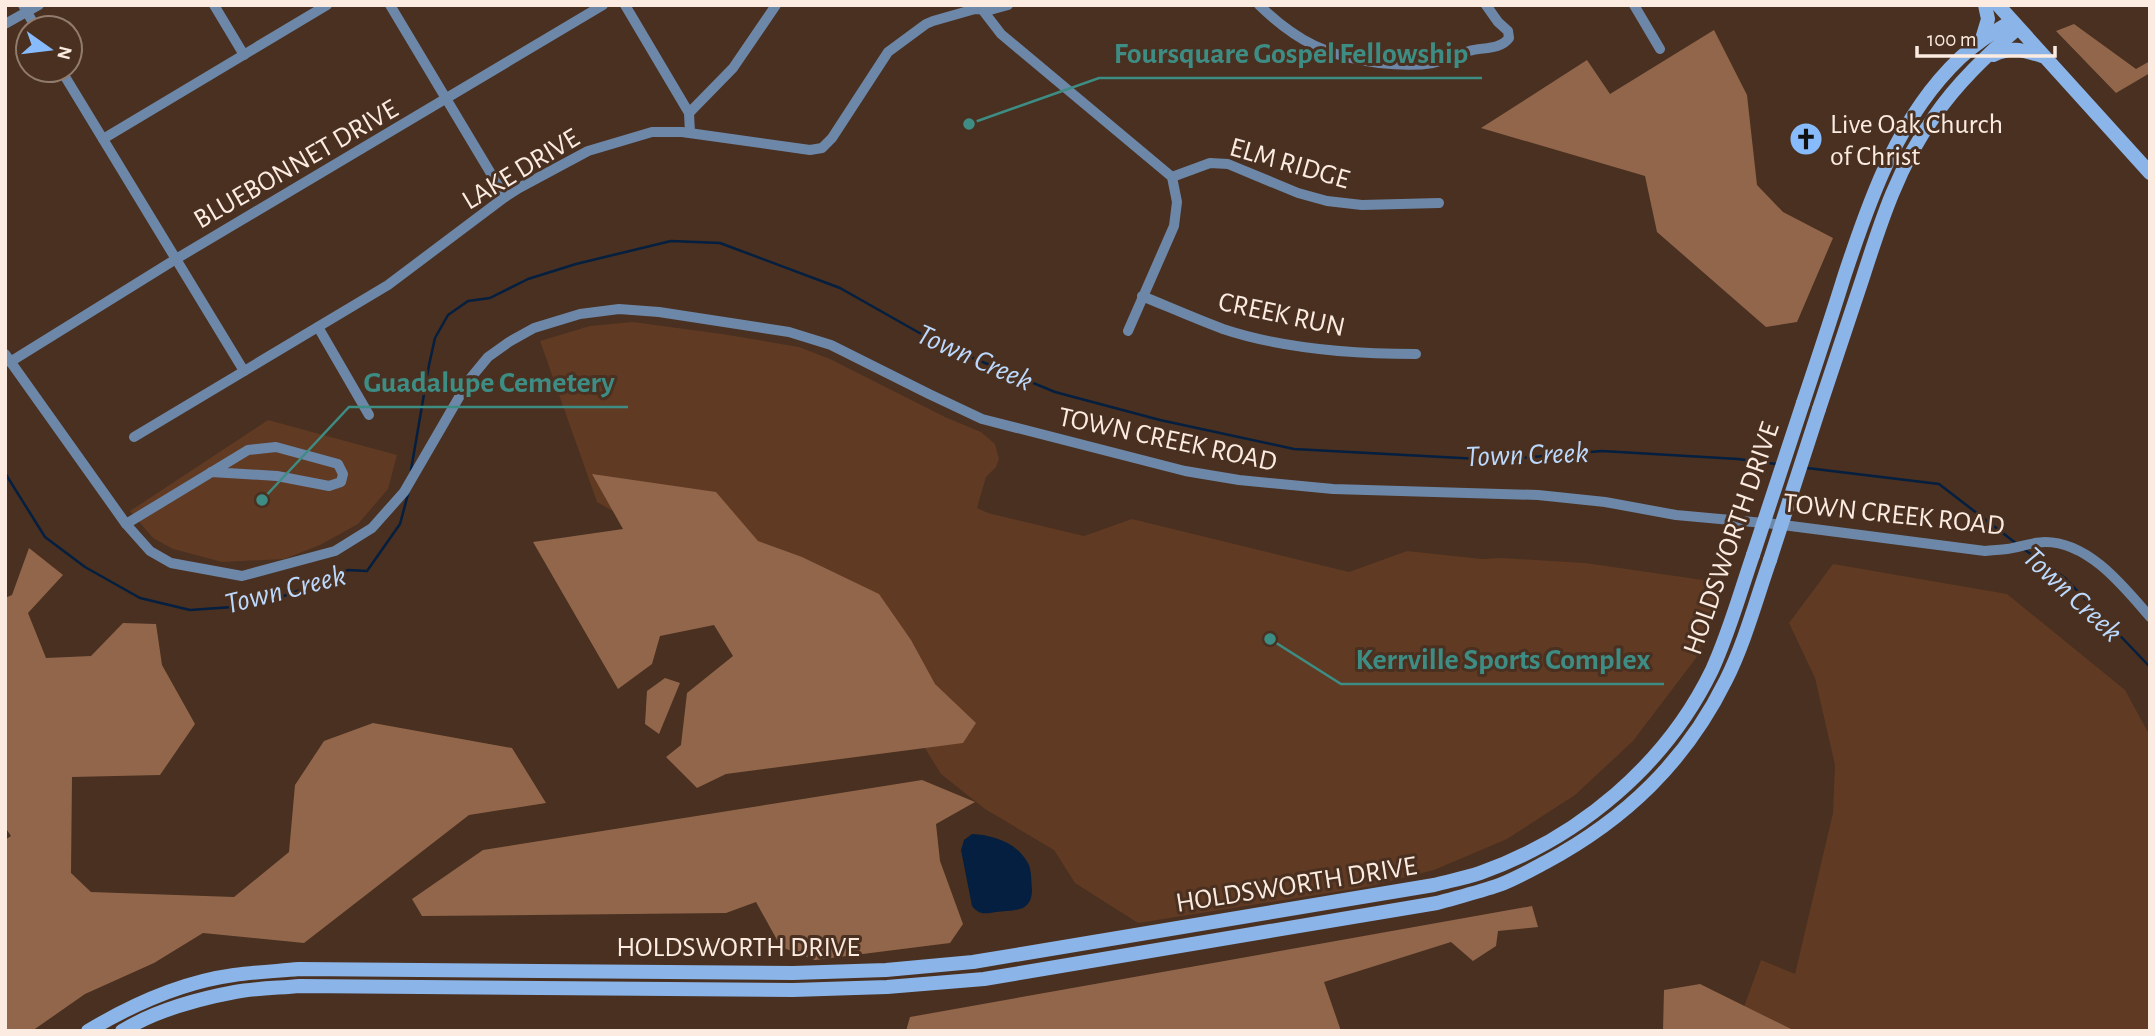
<svg xmlns="http://www.w3.org/2000/svg" width="2155" height="1036" font-family="'Alegreya Sans',sans-serif">
  <rect width="100%" height="100%" fill="#493020"/>
  <!-- green -->
  <g fill="#603a23">
    <polygon points="633,322 722,334 799,347 830,359 945,417 981,432 995,444 999,459 996,467 986,477 977,508 988,513 1084,536 1132,519 1349,572 1407,551 1482,559 1501,558 1585,563 1717,582 1711,621 1696,658 1633,741 1575,795 1507,839 1434,870 1366,887 1138,923 1075,883 1054,850 985,809 941,774 868,657 597,502 540,341 590,326"/>
    <polygon points="268,420 397,455 388,489 358,524 320,545 284,559 222,562 173,549 153,538 130,511"/>
    <polygon points="1833,564 2007,594 2125,690 2150,736 2150,1031 1745,1031 1741,1015 1761,960 1795,974 1833,813 1835,765 1815,678 1789,623"/>
  </g>
  <!-- forest -->
  <g fill="#92664b">
    <polygon points="2074,24 2136,69 2150,61 2150,73 2116,93 2056,31"/>
    <polygon points="1714,30 1747,95 1757,185 1783,212 1833,238 1797,322 1766,327 1657,232 1645,176 1481,128 1587,60 1610,94"/>
    <polygon points="592,474 716,492 758,541 802,557 879,594 911,640 935,684 976,723 963,743 726,774 697,788 666,757 681,745 687,693 733,656 714,625 660,636 652,664 618,689 533,542 623,529"/>
    <polygon points="29,548 63,575 28,613 46,658 91,656 123,623 156,624 162,665 195,724 160,775 72,777 71,873 91,892 234,897 289,852 295,785 324,741 373,723 512,748 546,803 469,815 304,943 203,933 154,963 85,994 32,1031 5,1031 5,840 11,836 5,827 5,598 12,595"/>
    <polygon points="665,678 680,683 659,734 645,724 647,691"/>
    <polygon points="922,780 975,802 936,824 940,861 963,924 950,943 815,960 781,947 756,902 726,913 422,916 412,899 483,850"/>
    <polygon points="1532,906 1538,927 1498,931 1496,946 1473,961 1451,942 1324,982 1341,1031 906,1031 910,1017"/>
    <polygon points="1700,984 1793,1030 1793,1031 1663,1031 1664,990"/>
  </g>
  <!-- water -->
  <path fill="#041f3f" d="M972 834C994 835 1017 843 1028 863 1032 871 1031 881 1032 890 1032 897 1030 904 1023 908 1016 911 1004 911 996 912 985 914 979 915 972 906L961 850 964 840Z"/>
  <g fill="none" stroke-linecap="round" stroke-linejoin="round">
    <!-- stream -->
    <g stroke="#041f3f" stroke-width="2.5">
      <polyline points="1807,468 1939,484 2017,544"/>
      <polyline points="411,470 429,365 435,338 448,315 468,301 490,298 528,279 576,264 671,241 720,243 840,288 939,344 1055,392 1160,420 1294,449 1498,460 1602,451 1738,459 1776,464"/>
      <polyline points="5,473 45,537 85,567 140,598 190,610 247,606 275,599 315,585 348,570 367,571 400,524 408,494"/>
      <polyline points="2025,550 2065,578 2150,667"/>
    </g>
    <!-- minor -->
    <g stroke="#6d87a8" stroke-width="10">
      <polyline points="23,5 36,28"/>
      <polyline points="214,5 244,55"/>
      <polyline points="390,5 505,197"/>
      <polyline points="625,5 689,113 690,133"/>
      <path d="M1259 5C1296 41 1328 57 1379 63 1397 65 1415 66 1433 63 1446 60 1457 54 1469 51 1483 47 1500 50 1509 38L1508 31 1498 22 1486 5"/>
      <polyline points="1634,5 1660,49"/>
      <polyline points="981,8 1001,34 1172,177 1177,202 1174,226 1128,331"/>
      <polyline points="5,24 39,5"/>
      <polyline points="61,70 244,371"/>
      <polyline points="689,113 733,68 776,5"/>
      <polyline points="103,139 327,5"/>
      <polyline points="1172,177 1210,163 1228,164 1298,193 1327,201 1362,205 1439,203"/>
      <path d="M1142 296C1169 307 1196 319 1223 329 1283 349 1353 354 1416 354"/>
      <polyline points="318,327 369,415"/>
      <path d="M5 354 126 524 150 551 171 563 242 576 335 551 372 528 404 492 469 380 488 357 509 342 534 328 580 314 619 309 659 312 789 332 831 345 929 394 982 419 1185 471 1239 480 1333 489 1538 495 1605 502 1676 515 1775 524 1985 551C1993 550 2000 550 2007 549 2020 547 2033 542 2045 542 2089 542 2124 587 2150 617"/>
      <polyline points="10,362 176,259 603,5"/>
      <polyline points="134,437 388,285 505,197 519,188 588,151 652,132 682,132 810,150 822,148 832,138 888,52 926,24 933,21 975,9 990,10 1008,5"/>
      <polyline points="126,524 248,450 276,447 338,464 343,474 341,482 329,486 277,476 211,472"/>
    </g>
    <!-- secondary -->
    <g stroke="#8bb4e8" stroke-width="14">
      <polyline points="1998,5 2150,173"/>
      <polyline points="1982,39 1988,19 1985,5"/>
      <path d="M1993 55C2013 46 2022 50 2042 56"/>
      <path d="M1803 403C1817 361 1831 319 1844 277 1870 198 1898 117 1960 58 1976 43 1993 32 2012 21"/>
      <path d="M1819 409C1834 365 1848 321 1863 277 1881 221 1899 165 1934 117 1957 83 1987 55 2018 28"/>
      <path d="M88 1031C133 1004 182 982 234 975 256 972 278 971 299 969L793 973 886 970 973 962 1434 885C1449 881 1465 878 1480 873 1579 838 1666 765 1712 670 1729 633 1740 593 1753 555"/>
      <path d="M122 1031C155 1011 197 999 235 992 256 988 279 988 300 986L793 990 887 987 984 979 1437 903C1458 897 1479 892 1499 885 1515 879 1531 870 1546 862 1626 819 1686 761 1726 680 1745 642 1756 600 1770 560"/>
    </g>
    <!-- secondary-bridge -->
    <g stroke="#8bb4e8" stroke-width="14">
      <polyline points="1753,555 1803,403"/>
      <polyline points="1770,560 1819,409"/>
    </g>
  </g>
  <!-- icons -->
  <defs>
    <symbol id="church-disc" viewBox="-11 -11 22 22"><circle r="9.5" fill="#88bbfc" stroke="#493020"/><path d="M-1.2-6h2.4v3.5h3.3v2.4h-3.3V6h-2.4V-.1h-3.3v-2.4h3.3Z" fill="#111"/></symbol>
  </defs>
  <g fill-rule="evenodd">
    <use href="#church-disc" x="1787" y="120" width="38" height="38"/>
  </g>
  <g text-anchor="middle" stroke-width="6" stroke-linejoin="round" paint-order="stroke">
    <!-- poi labels -->
    <g font-size="28" fill="#fcebe1" stroke="#493020" text-anchor="start">
      <text x="1830" y="133">Live Oak Church<tspan x="1830" dy="32">of Christ</tspan></text>
    </g>
    <!-- street labels -->
    <g font-size="28" fill="#fcebe1" stroke="#493020">
      <text transform="translate(1290 162) rotate(16)" y="10">ELM RIDGE</text>
      <text transform="translate(295 163) rotate(-30)" y="10">BLUEBONNET DRIVE</text>
      <text transform="translate(520 168) rotate(-31)" y="10">LAKE DRIVE</text>
      <text transform="translate(1282 313) rotate(12)" y="10">CREEK RUN</text>
      <text transform="translate(1168 438) rotate(12)" y="10">TOWN CREEK ROAD</text>
      <text transform="translate(1894 513) rotate(6)" y="10">TOWN CREEK ROAD</text>
      <text transform="translate(1730 538) rotate(-71)" y="10">HOLDSWORTH DRIVE</text>
      <text transform="translate(1296 883) rotate(-9)" y="10">HOLDSWORTH DRIVE</text>
      <text x="738" y="956">HOLDSWORTH DRIVE</text>
    </g>
    <!-- water labels -->
    <g font-size="30" font-style="italic" fill="#bcd9fd" stroke="#493020">
      <text transform="translate(975 357) rotate(24)" y="10">Town Creek</text>
      <text transform="translate(1527 454) rotate(-2)" y="10">Town Creek</text>
      <text transform="translate(285 589) rotate(-14)" y="10">Town Creek</text>
      <text transform="translate(2073 594) rotate(43)" y="10">Town Creek</text>
    </g>
  </g>
  <!-- callouts -->
  <path fill="none" stroke="#3e8d85" stroke-width="2.5" d="M969 124L1099 78H1482M262 500L349 407H628M1270 639L1341 684H1664"/>
  <g fill="#3e8d85" stroke="#493020" stroke-width="2.5">
    <circle cx="969" cy="124" r="7"/>
    <circle cx="262" cy="500" r="7"/>
    <circle cx="1270" cy="639" r="7"/>
  </g>
  <g font-size="30" text-anchor="middle" font-weight="bold" fill="#3e8d85" stroke="#493020" stroke-width="6" stroke-linejoin="round" paint-order="stroke">
    <text x="1291" y="63">Foursquare Gospel Fellowship</text>
    <text x="489" y="392">Guadalupe Cemetery</text>
    <text x="1503" y="669">Kerrville Sports Complex</text>
  </g>
  <!-- border -->
  <rect width="2155" height="1036" fill="none" stroke="#fcebe1" stroke-width="14"/>
  <!-- north arrow -->
  <g transform="translate(49 49) rotate(104)"><circle r="33" fill="#493020" stroke="#917b6d" stroke-width="2"/>
  <path d="M0-5L12 26L0 18L-12 26Z" fill="#88bbfc"/>
  <text y="-10" font-size="19" font-weight="bold" text-anchor="middle" fill="#fcebe1">N</text>
  </g>
  <!-- scale -->
  <path d="M1917 46v10h138v-10" fill="none" stroke="#fcebe1" stroke-width="3.5"/>
  <text x="1927" y="46" font-size="21" fill="#fcebe1" stroke="#493020" stroke-width="5" paint-order="stroke">100 m</text>
</svg>
